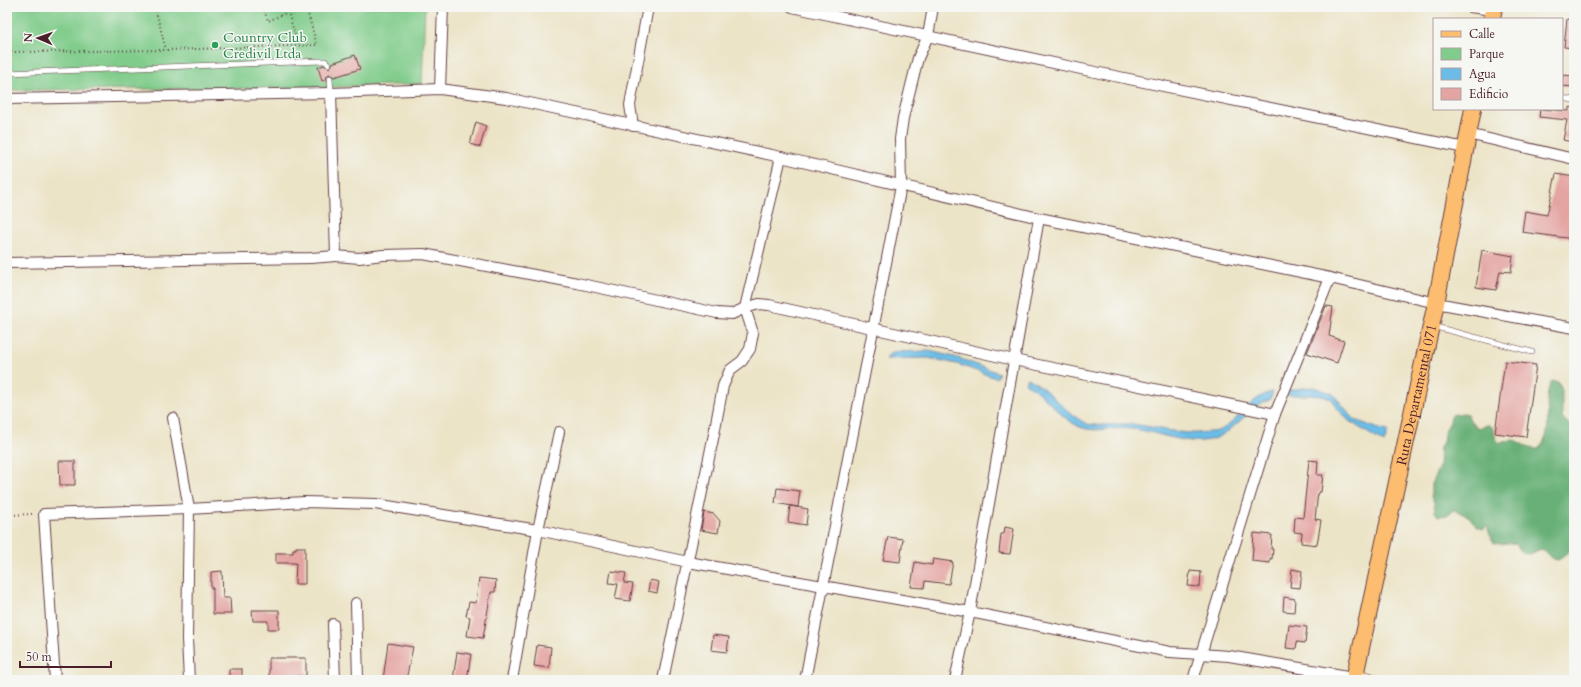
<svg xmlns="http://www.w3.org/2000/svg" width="1581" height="687" font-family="Cardo,serif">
  <rect width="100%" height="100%" fill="#f6f6f2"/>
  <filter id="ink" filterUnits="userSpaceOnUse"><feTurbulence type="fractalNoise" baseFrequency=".025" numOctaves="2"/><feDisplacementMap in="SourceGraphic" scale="8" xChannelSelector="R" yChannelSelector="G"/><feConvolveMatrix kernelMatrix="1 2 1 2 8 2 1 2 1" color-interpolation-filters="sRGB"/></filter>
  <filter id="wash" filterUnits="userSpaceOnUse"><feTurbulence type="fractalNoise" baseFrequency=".012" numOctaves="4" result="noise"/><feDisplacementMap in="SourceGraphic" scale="16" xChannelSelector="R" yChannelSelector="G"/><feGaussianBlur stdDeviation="0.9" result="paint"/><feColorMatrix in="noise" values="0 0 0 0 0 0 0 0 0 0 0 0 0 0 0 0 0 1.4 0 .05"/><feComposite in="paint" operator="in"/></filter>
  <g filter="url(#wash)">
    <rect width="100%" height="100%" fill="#ece4c7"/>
    <!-- green -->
    <polygon fill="#80cc8b" stroke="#65765b" points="7,7 425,7 422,84 304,88 7,90"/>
    <!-- forest -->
    <path fill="#68b077" stroke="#596851" d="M1552 381 1558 382 1562 390V417L1574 430V544L1563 557 1558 560C1549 559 1549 552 1541 549L1530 554 1523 553C1520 551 1519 548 1517 545 1510 540 1501 546 1494 543L1491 538 1487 526 1484 529C1473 527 1475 522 1468 516 1463 515 1459 511 1454 510L1447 515 1438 516 1435 512 1434 502 1431 497V484L1439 467 1440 447 1443 442 1444 433 1450 422 1451 415 1464 413 1467 414 1473 425 1478 428C1498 419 1490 433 1499 443 1504 443 1508 440 1513 440 1522 442 1527 450 1538 449 1557 434 1540 398 1552 381Z"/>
    <!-- water -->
    <g fill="#6bbde7" stroke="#5a6e89">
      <polygon points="930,351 958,358 999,373 996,378 957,364 928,358 886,359 891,352"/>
      <path d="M1028 378C1050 390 1063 411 1085 423 1091 427 1115 424 1124 424 1153 424 1177 437 1208 432 1211 432 1216 432 1220 430 1240 421 1251 395 1273 392L1270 400C1252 404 1237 429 1216 438 1190 448 1157 431 1132 429 1116 427 1094 433 1080 427 1060 418 1046 395 1025 383Z"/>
      <polygon points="1313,387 1332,393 1355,420 1379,429 1388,431 1384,443 1349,421 1336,407 1331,399 1322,396 1309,395 1288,395 1288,390"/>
    </g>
    <g id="blocks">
      <!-- building -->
      <g fill="#e4a4a2">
        <polygon points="1567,19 1574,20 1574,48 1564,47"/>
        <polygon points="355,55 360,69 334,77 329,74 327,76 326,80 322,81 318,67 324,65 329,68 332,65 332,63"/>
        <polygon points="1563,75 1574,76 1573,87 1562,86"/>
        <polygon points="1569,107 1574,108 1573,142 1563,140 1567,120 1539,117 1540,109 1569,111"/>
        <polygon points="476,122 486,126 480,147 470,144"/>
        <polygon points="1556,174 1574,177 1574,239 1522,232 1525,211 1547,215"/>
        <polygon points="1482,250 1513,256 1511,272 1500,271 1496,290 1476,287"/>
        <polygon points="1326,306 1333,307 1329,336 1344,341 1337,363 1307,353"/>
        <polygon points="1505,361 1536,365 1526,437 1495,433"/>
        <polygon points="1309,460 1318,461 1317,475 1323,475 1321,492 1318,492 1315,519 1321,520 1317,545 1301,543 1302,533 1294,532 1295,517 1303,518"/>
        <polygon points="59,461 75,461 75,485 60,485"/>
        <polygon points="777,488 800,491 798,507 775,503"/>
        <polygon points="790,506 808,509 806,525 788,522"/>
        <polygon points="704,512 714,514 720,521 718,533 701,530"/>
        <polygon points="1005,527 1014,529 1010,554 999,553 1001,534 1004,534"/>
        <polygon points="1254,533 1272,535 1271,549 1273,549 1272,559 1270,558 1270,563 1252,561"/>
        <polygon points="888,537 903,539 900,562 883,560"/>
        <polygon points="296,547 305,547 305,584 295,584 296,563 276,563 276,553 293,553 293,549 296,549"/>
        <polygon points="933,559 953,562 949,584 925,581 924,588 911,587 915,562 932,565"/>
        <polygon points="1292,569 1302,571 1300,588 1290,587"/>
        <polygon points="222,571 223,598 230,598 231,614 213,614 213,588 211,588 211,572"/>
        <polygon points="611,571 626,573 624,583 633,584 630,601 615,599 618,584 609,583"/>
        <polygon points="1190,571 1201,572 1200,587 1188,586"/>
        <polygon points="479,578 496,580 495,592 491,592 483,638 467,636 470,617 466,616 469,602 476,603"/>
        <polygon points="650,580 659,582 657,593 648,591"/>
        <polygon points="1284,597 1295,599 1294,612 1283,611"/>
        <polygon points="252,610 279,610 279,629 268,629 268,621 253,621"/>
        <polygon points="1289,625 1307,627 1305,643 1297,642 1296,649 1286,648"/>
        <polygon points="713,635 729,637 727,652 711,650"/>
        <polygon points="388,643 413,647 406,680 383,680"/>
        <polygon points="537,645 551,647 549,668 534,666"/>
        <polygon points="457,652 471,654 467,680 453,680"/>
        <polygon points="269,658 306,658 306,676 269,677"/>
        <polygon points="229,669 242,669 242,678 229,679"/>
      </g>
    </g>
  </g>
  <g filter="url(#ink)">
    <use href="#blocks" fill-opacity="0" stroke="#623d42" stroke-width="1"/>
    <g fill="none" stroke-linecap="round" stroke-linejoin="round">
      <defs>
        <g id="lane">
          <polyline points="7,73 321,61 325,61 328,64"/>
          <polyline points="330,78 331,93"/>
          <polyline points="1562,98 1574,100"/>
          <polyline points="1432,326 1532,352"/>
        </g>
        <g id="street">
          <polyline points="792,7 1095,72 1465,148"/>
          <polyline points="1470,7 1493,10"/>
          <polyline points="440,89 443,7"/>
          <polyline points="331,93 336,256 359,258 383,255 423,254 577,283 717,313 732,314 745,308 759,304 769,305 1014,360 1275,414"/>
          <polyline points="7,99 331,93 440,89 506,98 781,157 1039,218 1330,278 1436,303 1574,328"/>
          <polyline points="633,126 630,105 648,7"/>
          <polyline points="1468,134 1574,159"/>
          <polyline points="7,263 311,258 336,256"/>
          <polyline points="173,418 189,509 187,639 189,680"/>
          <polyline points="356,603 358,680"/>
          <polyline points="333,624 335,680"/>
          <polyline points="55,680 44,514 189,509 305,502 375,504 538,530 688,562 970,612 1170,652 1229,656 1354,677"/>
          <polyline points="512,680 538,530 559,432"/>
          <polyline points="663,680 714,434 723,386 730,370 742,361 750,349 753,333 745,308 781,157"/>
          <polyline points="805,680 901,186 900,139 903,118 918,58 928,36 933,7"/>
          <polyline points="955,680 970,612 1039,218"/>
          <polyline points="1193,680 1275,414 1330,278"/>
        </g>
        <polyline id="secondary" points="1354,677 1370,680"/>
        <g id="primary">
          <polyline points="1492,19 1494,7"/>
          <path id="s1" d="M1354 680 1436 303 1473 109"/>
        </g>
      </defs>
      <!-- lane casing -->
      <use href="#lane" stroke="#623d42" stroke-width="6"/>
      <!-- street casing -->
      <use href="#street" stroke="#623d42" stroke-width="12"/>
      <!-- secondary casing -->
      <use href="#secondary" stroke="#623d42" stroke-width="16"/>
      <!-- primary casing -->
      <use href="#primary" stroke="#623d42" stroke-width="18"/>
      <!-- path -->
      <g stroke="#623d42" stroke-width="2" stroke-dasharray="1 3" stroke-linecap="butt">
        <polyline points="155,7 166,50"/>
        <polyline points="263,7 268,21 288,12 298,45"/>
        <polyline points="7,52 166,50 317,45 306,7"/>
        <polyline points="7,515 33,514"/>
      </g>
      <!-- lane -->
      <use href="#lane" stroke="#fff" stroke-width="5"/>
      <!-- street -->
      <use href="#street" stroke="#fff" stroke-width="10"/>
      <!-- secondary -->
      <use href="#secondary" stroke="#fee5c5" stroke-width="15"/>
      <!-- primary -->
      <use href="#primary" stroke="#fcbd6f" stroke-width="16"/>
    </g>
  </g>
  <!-- markers -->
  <circle fill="#2e9e5b" stroke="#f6f6f2" stroke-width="1.5" cx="215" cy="45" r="4"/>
  <g text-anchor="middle" stroke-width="3" stroke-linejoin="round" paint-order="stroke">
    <!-- leisure labels -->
    <g font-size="14" fill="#27864d" stroke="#f6f6f2" text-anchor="start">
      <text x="223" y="42">Country Club<tspan x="223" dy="16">Credivil Ltda</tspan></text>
    </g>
    <!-- street labels -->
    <g font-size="14" fill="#4a1f2b" stroke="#f6f6f2">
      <text dy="5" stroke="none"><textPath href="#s1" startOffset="292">Ruta Departamental 071</textPath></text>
    </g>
  </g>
  <!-- margin -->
  <rect width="1581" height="687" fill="none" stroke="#f6f6f2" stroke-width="24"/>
  <!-- legend -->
  <rect x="1433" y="18" width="130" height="92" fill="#f6f6f2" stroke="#b1a0a2"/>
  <rect x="1441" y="31" width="20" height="6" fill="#fcbd6f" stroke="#b1a0a2"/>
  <text x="1469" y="38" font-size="12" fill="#4a1f2b">Calle</text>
  <rect x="1441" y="48" width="20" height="12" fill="#80cc8b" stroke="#b1a0a2"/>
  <text x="1469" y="58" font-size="12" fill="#4a1f2b">Parque</text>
  <rect x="1441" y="68" width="20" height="12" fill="#6bbde7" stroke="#b1a0a2"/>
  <text x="1469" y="78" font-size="12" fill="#4a1f2b">Agua</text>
  <rect x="1441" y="88" width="20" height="12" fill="#e4a4a2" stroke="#b1a0a2"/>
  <text x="1469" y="98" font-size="12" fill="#4a1f2b">Edificio</text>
  <!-- north arrow -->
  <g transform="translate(38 38) rotate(272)" stroke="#f6f6f2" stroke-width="3" paint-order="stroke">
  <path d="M0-3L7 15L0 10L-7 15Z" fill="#4a1f2b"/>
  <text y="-6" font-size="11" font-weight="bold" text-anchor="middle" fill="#4a1f2b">N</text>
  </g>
  <!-- scale -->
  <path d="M20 661v6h91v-6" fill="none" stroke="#4a1f2b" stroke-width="2"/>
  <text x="26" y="661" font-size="12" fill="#4a1f2b" stroke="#f6f6f2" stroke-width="3" paint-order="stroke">50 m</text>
</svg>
